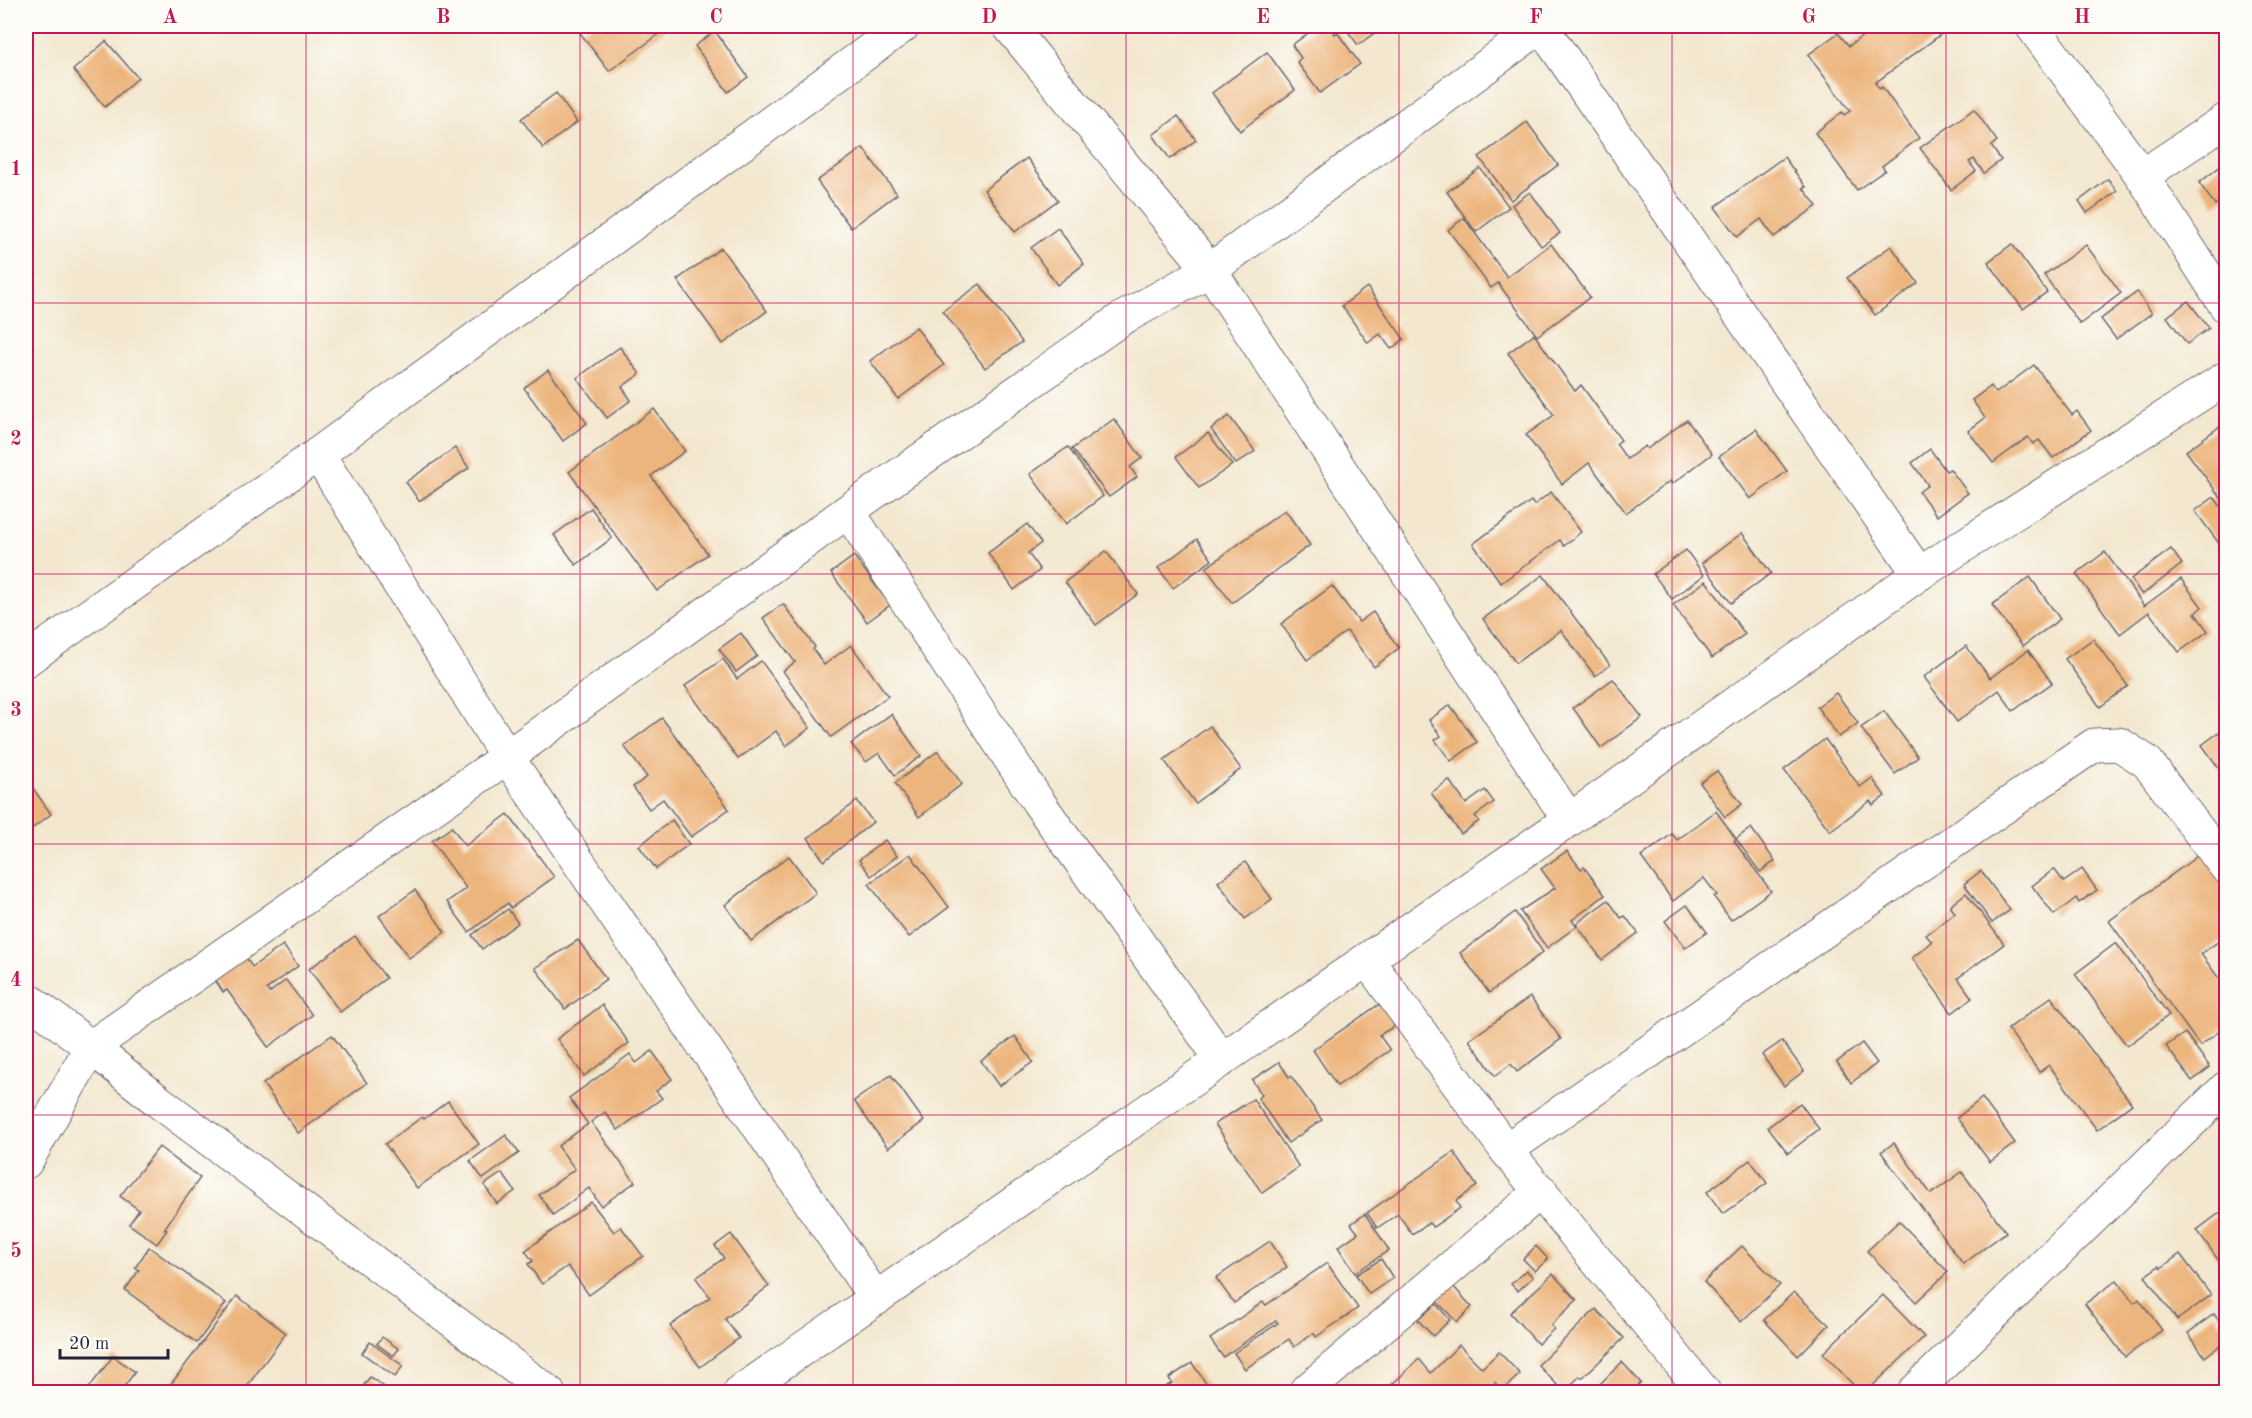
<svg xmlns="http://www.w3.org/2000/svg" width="2252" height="1418" font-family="'Old Standard TT',serif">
  <rect width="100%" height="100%" fill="#fdfcf7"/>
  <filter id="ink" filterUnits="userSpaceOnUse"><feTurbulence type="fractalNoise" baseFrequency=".0167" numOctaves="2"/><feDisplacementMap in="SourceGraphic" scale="12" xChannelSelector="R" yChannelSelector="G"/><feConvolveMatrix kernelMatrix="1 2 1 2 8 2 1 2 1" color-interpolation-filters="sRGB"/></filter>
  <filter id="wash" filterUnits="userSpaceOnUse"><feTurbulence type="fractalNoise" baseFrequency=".008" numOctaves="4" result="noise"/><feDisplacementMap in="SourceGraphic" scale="24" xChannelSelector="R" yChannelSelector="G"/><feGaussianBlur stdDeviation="1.35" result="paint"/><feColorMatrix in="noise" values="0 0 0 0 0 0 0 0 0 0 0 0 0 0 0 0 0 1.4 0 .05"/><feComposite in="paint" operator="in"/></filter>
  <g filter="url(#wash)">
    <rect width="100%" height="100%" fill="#f3e7cf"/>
    <g id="blocks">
      <!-- building -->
      <g fill="#edb57e">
        <polygon points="590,26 668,26 669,27 609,71 580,33"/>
        <polygon points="1318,26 1329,26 1335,34 1337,32 1360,64 1320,93 1297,62 1301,58 1292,45"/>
        <polygon points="1344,26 1384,26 1358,45"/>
        <polygon points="1876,26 1933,26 1940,35 1875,83 1880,89 1882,87 1919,138 1882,166 1885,170 1857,190 1815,133 1842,112 1844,115 1850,111 1808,55 1838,33 1849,46"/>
        <polygon points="715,31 748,77 728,92 695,46"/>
        <polygon points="106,41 138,78 105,107 73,70"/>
        <polygon points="1267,52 1295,90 1240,131 1212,93"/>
        <polygon points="556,93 577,122 543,148 521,119"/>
        <polygon points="1974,109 1997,141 1991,146 2001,160 1984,173 1974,159 1969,162 1976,171 1951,190 1920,148"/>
        <polygon points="1178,116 1196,140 1170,159 1153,135"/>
        <polygon points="1527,122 1558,165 1511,200 1479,157"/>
        <polygon points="863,148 897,194 851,228 817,181"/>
        <polygon points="1784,157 1806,187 1803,188 1817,206 1774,237 1761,219 1737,237 1715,207"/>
        <polygon points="1027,158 1058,200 1015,232 984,190"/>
        <polygon points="2226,162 2226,196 2215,205 2199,183"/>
        <polygon points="1480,168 1509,207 1476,232 1447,192"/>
        <polygon points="2108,179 2117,191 2087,213 2079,201"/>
        <polygon points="1530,192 1560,233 1541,246 1512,205"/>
        <polygon points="1464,218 1507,277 1551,244 1590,297 1537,336 1498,283 1491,288 1448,230"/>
        <polygon points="1058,228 1084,264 1057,285 1031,248"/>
        <polygon points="2012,244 2047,292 2023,309 1988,262"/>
        <polygon points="2086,245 2121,293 2080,324 2044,275"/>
        <polygon points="1891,246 1918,283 1875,315 1847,278"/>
        <polygon points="721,248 767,311 723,344 677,280"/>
        <polygon points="980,284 1022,342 985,368 943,311"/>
        <polygon points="1367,287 1404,339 1391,349 1380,334 1368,343 1342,306"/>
        <polygon points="2137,292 2152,313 2116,339 2101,319"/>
        <polygon points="2188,301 2209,328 2187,344 2167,317"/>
        <polygon points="916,327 944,365 898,399 870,361"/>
        <polygon points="1534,334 1575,391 1581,385 1621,440 1616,444 1627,459 1645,446 1647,449 1687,420 1712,454 1672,484 1670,481 1626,513 1589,463 1562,484 1526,435 1554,415 1508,353"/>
        <polygon points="620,347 640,374 622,387 631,400 607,418 577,378"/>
        <polygon points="2034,365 2072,415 2077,411 2091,430 2053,458 2039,440 2033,444 2028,437 1993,463 1968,431 1985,418 1972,400 1991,386 1996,393"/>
        <polygon points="548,370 587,423 563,441 524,388"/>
        <polygon points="654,409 685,451 651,476 708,554 657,591 569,472"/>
        <polygon points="1229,416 1255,451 1236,464 1211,429"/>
        <polygon points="1114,419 1142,458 1130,467 1137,477 1109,497 1072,449"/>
        <polygon points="2226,422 2226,505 2186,451"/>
        <polygon points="1756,429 1787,471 1750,499 1719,457"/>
        <polygon points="1208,433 1232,465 1199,488 1176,457"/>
        <polygon points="1068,447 1103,496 1066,524 1030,474"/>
        <polygon points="455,448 469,468 419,501 406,482"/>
        <polygon points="1930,449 1946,471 1950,469 1968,493 1937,516 1919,492 1928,485 1912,463"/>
        <polygon points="1551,492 1581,532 1564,546 1560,540 1501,583 1473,544 1531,501 1534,505"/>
        <polygon points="2214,497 2226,514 2226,553 2195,511"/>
        <polygon points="591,508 612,538 576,565 554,535"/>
        <polygon points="1285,510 1310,545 1232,603 1206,568"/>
        <polygon points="1027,524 1041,543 1028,553 1040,570 1014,590 988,553"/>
        <polygon points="1742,533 1771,573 1731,603 1702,563"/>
        <polygon points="1197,539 1212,560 1173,588 1158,568"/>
        <polygon points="2171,549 2182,564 2142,595 2131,579"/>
        <polygon points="1686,550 1704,575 1672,599 1653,574"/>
        <polygon points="1106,551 1138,594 1096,625 1065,582"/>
        <polygon points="2105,552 2144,606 2181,579 2202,607 2195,613 2208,631 2179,652 2149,612 2120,634 2076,574"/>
        <polygon points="854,556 890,605 867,622 831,573"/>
        <polygon points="1543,575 1610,665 1595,676 1561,630 1516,663 1483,619"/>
        <polygon points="2030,577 2060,619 2023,646 1992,605"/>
        <polygon points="1706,581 1745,634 1712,658 1673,605"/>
        <polygon points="1332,586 1359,622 1373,612 1399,648 1374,667 1347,631 1307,660 1281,624"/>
        <polygon points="783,604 815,647 813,649 824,665 851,645 888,696 831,737 783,671 795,662 763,618"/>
        <polygon points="741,633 757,656 736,672 719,649"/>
        <polygon points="2093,639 2128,686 2100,707 2065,659"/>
        <polygon points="1966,646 1990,678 2028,650 2052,683 2013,711 1999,690 1957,722 1924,677"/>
        <polygon points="723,659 737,679 761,661 810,728 786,746 776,731 738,759 685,686"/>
        <polygon points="1613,679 1642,717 1601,748 1573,708"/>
        <polygon points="1836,693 1858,723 1839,737 1817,707"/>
        <polygon points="1450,705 1477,742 1451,761 1435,740 1441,736 1429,720"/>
        <polygon points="1884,711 1918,757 1895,774 1861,728"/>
        <polygon points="891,714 921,756 895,775 879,753 866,762 851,744"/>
        <polygon points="662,718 729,809 691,837 663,799 649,809 633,787 647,777 624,746"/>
        <polygon points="1210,726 1241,769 1195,803 1164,760"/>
        <polygon points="2226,727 2226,778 2202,745"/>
        <polygon points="1825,739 1860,787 1872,778 1885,796 1873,805 1870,801 1830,831 1784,770"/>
        <polygon points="938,751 962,784 919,817 895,783"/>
        <polygon points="1717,771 1742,804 1725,817 1700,783"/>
        <polygon points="1449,780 1466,804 1485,790 1494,802 1475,816 1479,821 1461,834 1431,793"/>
        <polygon points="28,781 51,814 26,833 26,783"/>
        <polygon points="857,801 873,822 824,861 808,838"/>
        <polygon points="1716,811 1736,839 1734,841 1771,891 1731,920 1714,897 1717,895 1704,878 1673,901 1641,857 1672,834 1677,840"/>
        <polygon points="508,814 554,877 511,908 508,903 469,932 447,902 466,888 432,841 452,827 465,846"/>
        <polygon points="672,820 689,844 656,869 639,846"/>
        <polygon points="1751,828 1775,861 1760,872 1736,839"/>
        <polygon points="885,840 897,856 871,876 859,860"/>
        <polygon points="2207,849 2226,875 2226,936 2201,954 2226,988 2226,1026 2200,1046 2109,921"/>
        <polygon points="1567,851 1581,869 1584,867 1605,895 1572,920 1577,926 1547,948 1520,911 1555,888 1541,869"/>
        <polygon points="910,854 949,907 909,937 869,884"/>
        <polygon points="789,856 816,893 751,941 725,905"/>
        <polygon points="1245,862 1272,899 1245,919 1218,882"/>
        <polygon points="2054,869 2064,882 2082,869 2097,890 2079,903 2076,898 2054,915 2032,886"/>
        <polygon points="1981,871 2010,910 1992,923 1964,884"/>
        <polygon points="415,890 445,932 409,958 379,916"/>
        <polygon points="1966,893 2004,944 1958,978 1972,998 1952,1013 1912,958 1932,942 1926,935 1955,913 1950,906"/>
        <polygon points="1608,900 1621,918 1625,916 1638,933 1602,960 1576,924"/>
        <polygon points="1687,905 1707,932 1685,948 1665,921"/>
        <polygon points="508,909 518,923 482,949 472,935"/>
        <polygon points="1515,912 1543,952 1489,993 1460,953"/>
        <polygon points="355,936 386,978 340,1012 309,969"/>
        <polygon points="578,940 606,979 565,1009 535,968"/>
        <polygon points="2116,943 2169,1015 2127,1046 2075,974"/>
        <polygon points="283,945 298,966 267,989 269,993 286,980 312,1015 268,1047 227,990 223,992 214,978 245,956 252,967"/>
        <polygon points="1530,997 1561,1039 1517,1072 1511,1064 1495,1076 1469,1040"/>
        <polygon points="2051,997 2132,1104 2097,1130 2049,1065 2039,1072 2008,1029"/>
        <polygon points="1388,998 1404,1021 1379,1035 1390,1050 1337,1086 1313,1050"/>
        <polygon points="602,1005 629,1043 584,1076 557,1039"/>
        <polygon points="2185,1033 2210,1067 2192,1081 2166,1046"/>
        <polygon points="332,1035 367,1083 298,1133 263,1084"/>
        <polygon points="1015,1036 1033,1062 999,1086 981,1061"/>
        <polygon points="1782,1041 1804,1071 1784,1086 1762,1055"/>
        <polygon points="1862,1043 1877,1063 1851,1083 1837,1062"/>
        <polygon points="652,1051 672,1079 656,1091 662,1098 618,1130 605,1112 591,1122 635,1182 601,1206 589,1188 553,1215 539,1195 575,1169 558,1146 588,1124 569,1098 630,1054 636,1063"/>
        <polygon points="1279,1062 1289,1077 1291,1076 1322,1120 1288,1143 1258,1098 1262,1095 1252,1080"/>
        <polygon points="891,1075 924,1121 888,1148 854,1101"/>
        <polygon points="1982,1098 2015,1143 1990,1162 1957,1118"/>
        <polygon points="1253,1099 1299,1167 1262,1193 1215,1124"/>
        <polygon points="448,1101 479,1144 417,1188 385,1144 422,1117 424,1119"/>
        <polygon points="1800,1103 1819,1129 1788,1153 1768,1127"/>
        <polygon points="506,1135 519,1153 483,1179 470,1161"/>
        <polygon points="1894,1143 1931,1194 1962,1172 2006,1232 1963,1264 1881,1152"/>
        <polygon points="159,1147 200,1178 164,1229 167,1230 157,1244 129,1224 139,1210 120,1196"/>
        <polygon points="1454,1152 1477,1186 1456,1201 1460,1208 1433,1227 1429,1223 1412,1234 1398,1214 1377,1228 1367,1213"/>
        <polygon points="1750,1160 1767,1183 1723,1214 1707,1192"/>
        <polygon points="502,1173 515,1191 497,1204 484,1185"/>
        <polygon points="591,1202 614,1232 621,1227 643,1256 589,1295 568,1266 542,1284 528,1264 533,1261 525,1251"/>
        <polygon points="2225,1209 2226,1212 2226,1271 2197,1230"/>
        <polygon points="1365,1214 1389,1250 1355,1273 1338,1247 1358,1233 1351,1224"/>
        <polygon points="1899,1221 1948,1272 1916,1302 1867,1251"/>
        <polygon points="731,1234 769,1286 725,1319 739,1338 700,1367 670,1326 710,1297 696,1278 724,1258 715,1246"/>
        <polygon points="1270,1241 1287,1267 1234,1303 1216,1278"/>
        <polygon points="1536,1246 1548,1259 1535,1271 1523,1259"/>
        <polygon points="1742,1246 1780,1285 1741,1322 1704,1282"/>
        <polygon points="149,1247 226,1303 197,1343 125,1290 139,1270 135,1268"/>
        <polygon points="2180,1254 2211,1295 2177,1320 2145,1276 2159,1266 2161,1268"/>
        <polygon points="1381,1259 1393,1278 1369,1294 1356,1275"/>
        <polygon points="1327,1263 1358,1308 1316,1337 1314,1333 1294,1347 1289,1339 1245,1369 1234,1353 1278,1323 1276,1321 1223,1357 1210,1339 1263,1302 1266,1305"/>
        <polygon points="1526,1270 1533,1277 1518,1291 1511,1284"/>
        <polygon points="1553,1274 1577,1300 1551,1325 1554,1329 1538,1344 1510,1313"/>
        <polygon points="2117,1280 2134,1303 2139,1299 2162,1330 2125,1357 2085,1304"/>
        <polygon points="1452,1285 1472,1307 1457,1322 1436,1301"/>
        <polygon points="1794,1292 1829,1325 1798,1356 1764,1320"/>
        <polygon points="1883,1295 1924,1337 1866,1392 1860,1392 1823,1353"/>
        <polygon points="237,1296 286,1333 243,1392 165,1392"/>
        <polygon points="1436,1304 1450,1320 1433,1336 1418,1320"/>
        <polygon points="1596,1309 1624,1338 1582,1378 1580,1376 1564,1392 1538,1365"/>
        <polygon points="2214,1314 2226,1331 2226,1341 2205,1357 2188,1333"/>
        <polygon points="382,1337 399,1349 393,1356 377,1344"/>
        <polygon points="370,1342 403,1366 395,1377 362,1353"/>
        <polygon points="1459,1345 1482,1368 1499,1352 1520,1374 1502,1391 1495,1382 1484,1392 1449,1392 1447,1390 1444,1392 1384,1392 1419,1359 1431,1373"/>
        <polygon points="113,1356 135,1372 121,1391 123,1392 86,1392"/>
        <polygon points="1622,1362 1641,1383 1631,1392 1619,1392 1617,1390 1615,1392 1597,1392 1594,1390"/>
        <polygon points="1192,1363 1212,1392 1157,1392 1172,1383 1169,1378"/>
        <polygon points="370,1377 389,1390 387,1392 365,1392 361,1389"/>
      </g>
    </g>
  </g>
  <g filter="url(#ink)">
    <use href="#blocks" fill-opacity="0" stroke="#6b676f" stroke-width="1.5"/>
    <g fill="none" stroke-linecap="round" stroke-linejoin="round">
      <defs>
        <g id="minor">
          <polyline points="1541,26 1919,574"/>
          <polyline points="2032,26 2142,176 2226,306"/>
          <polyline points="2142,176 2226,120"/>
          <polyline points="318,454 507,757 876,1299"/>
          <polyline points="848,511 1039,803 1222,1060"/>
          <polyline points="26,660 318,454 903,26"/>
          <polyline points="1569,820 1919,574 2226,378"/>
          <polyline points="1368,961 1506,1150 1704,1392"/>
          <polyline points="26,998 91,1047 158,1101 548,1392"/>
          <polyline points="1506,1150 2094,745 2119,744 2147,762 2226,867"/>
          <polyline points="26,1162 91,1047 507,757 848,511 1121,319 1210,270 1541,26"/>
          <polyline points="740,1392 1569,820 1210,270 1009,26"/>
          <polyline points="1305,1392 1541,1191"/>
          <polyline points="1914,1392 2226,1088"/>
        </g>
      </defs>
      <!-- minor casing -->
      <use href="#minor" stroke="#6b676f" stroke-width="35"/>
      <!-- minor -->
      <use href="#minor" stroke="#fff" stroke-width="33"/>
    </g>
  </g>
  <!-- grid -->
  <path fill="none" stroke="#c2185b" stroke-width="1.5" stroke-opacity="0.55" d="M306 26V1392M580 26V1392M853 26V1392M1126 26V1392M1399 26V1392M1672 26V1392M1946 26V1392M26 303H2226M26 574H2226M26 844H2226M26 1115H2226"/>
  <!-- margin -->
  <rect width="2252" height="1418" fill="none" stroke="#fdfcf7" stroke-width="66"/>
  <!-- scale -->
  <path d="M60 1349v9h108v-9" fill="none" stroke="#22223b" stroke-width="3"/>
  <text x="69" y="1349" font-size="18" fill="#22223b" stroke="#fdfcf7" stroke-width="4.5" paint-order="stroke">20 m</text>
  <rect x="33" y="33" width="2186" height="1352" fill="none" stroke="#c2185b" stroke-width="2"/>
  <g font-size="20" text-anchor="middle" font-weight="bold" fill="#c2185b">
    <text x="170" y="23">A</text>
    <text x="443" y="23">B</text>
    <text x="716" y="23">C</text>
    <text x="989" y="23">D</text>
    <text x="1263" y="23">E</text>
    <text x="1536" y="23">F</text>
    <text x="1809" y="23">G</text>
    <text x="2082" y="23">H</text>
    <text x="16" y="175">1</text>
    <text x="16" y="445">2</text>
    <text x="16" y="716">3</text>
    <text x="16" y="986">4</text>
    <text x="16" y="1257">5</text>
  </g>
</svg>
